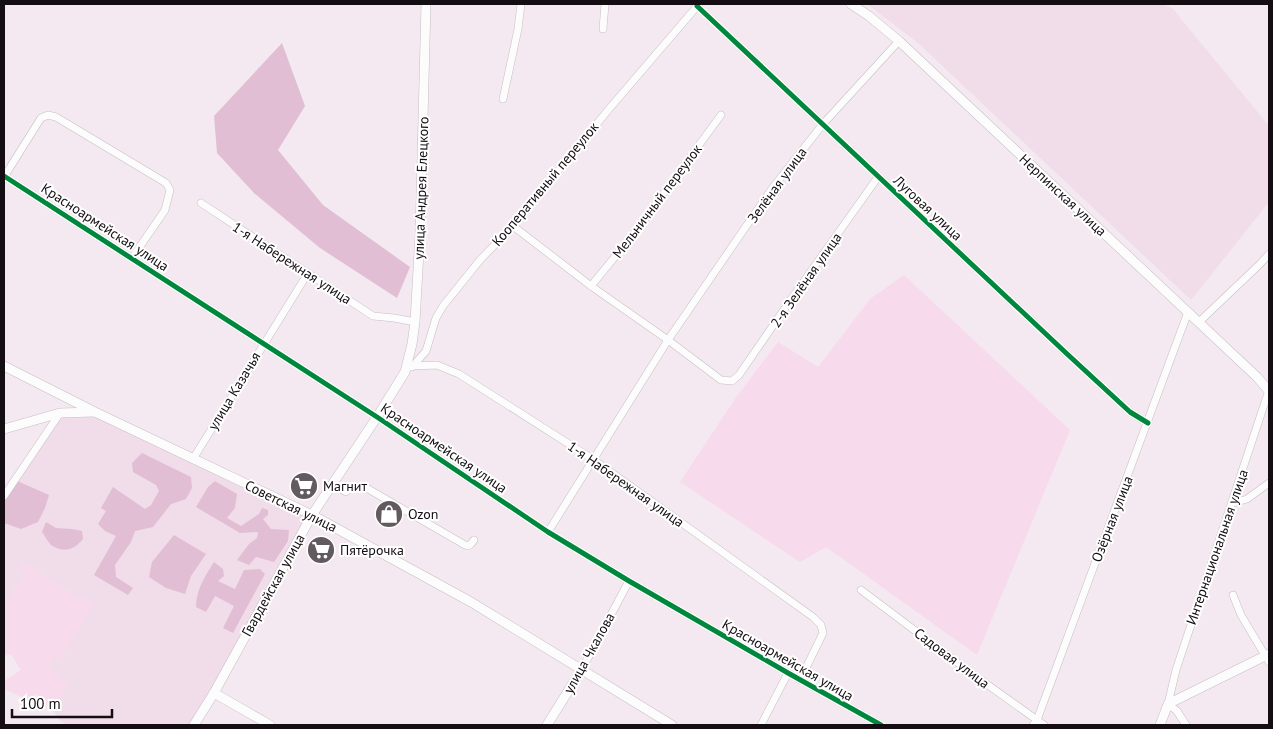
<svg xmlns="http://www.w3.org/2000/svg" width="1273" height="729" font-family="'PT Sans',sans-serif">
  <rect width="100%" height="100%" fill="#f4e9f0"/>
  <!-- built -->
  <g fill="#f0dde9">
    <polygon points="867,4 1163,4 1173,9 1269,126 1269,202 1191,300 918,43"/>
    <polygon points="95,412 312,515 194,725 67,725 60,721 55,713 48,706 62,676 48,667 56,655 62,658 81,596 80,598 68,591 69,589 25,571 4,607 4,496 60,413"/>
  </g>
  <!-- green -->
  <g fill="#f7daec">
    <polygon points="904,275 1070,430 977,655 826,547 800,562 680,482 737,396 778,342 818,367 870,299"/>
    <polygon points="22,561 69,589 68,591 80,598 81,596 94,603 62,658 55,656 48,667 62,676 68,686 64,695 49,707 40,703 37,694 25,699 7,690 4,692 4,681 21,670 11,654 4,656 4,607 25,571 18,567"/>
  </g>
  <!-- forest -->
  <g fill="#e1bed4">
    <polygon points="282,43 305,106 278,150 323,205 410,267 397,298 320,248 254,193 217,153 214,116"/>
    <polygon points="142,453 191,477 192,488 186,499 171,504 153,527 135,531 131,542 115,565 116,577 133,588 128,595 94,575 116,536 105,531 98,524 106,511 101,508 113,487 145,509 151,505 159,491 156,485 133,472 132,463"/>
    <polygon points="15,480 49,495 45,508 38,522 21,529 4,523 4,496"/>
    <polygon points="215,481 237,494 235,508 227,518 241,526 259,514 262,508 268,510 268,515 263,519 271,529 289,530 288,541 274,562 256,557 249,565 237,560 249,544 257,538 258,532 240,533 196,507 208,487"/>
    <path d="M46 522 56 528 72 529 82 531 83 539C75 549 64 554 51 545 48 542 45 536 42 532Z"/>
    <polygon points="174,535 206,554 191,576 185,594 166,588 149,577 152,562"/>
    <path d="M214 562 223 569 224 576 218 581 235 589 244 570 260 569 265 574 233 633 223 628 234 606 215 596 206 612 196 607C196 590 205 576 214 562Z"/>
  </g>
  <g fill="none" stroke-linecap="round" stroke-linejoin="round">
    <defs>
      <g id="minor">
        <polyline points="697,6 1065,352 1130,412 1148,423"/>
        <polyline points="603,29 605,4"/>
        <polyline points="503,99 518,29 521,4"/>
        <polyline points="4,176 377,417 548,532 629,581 788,673 881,725"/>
        <polyline points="4,177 41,118 48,115 56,117 166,183 170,190 165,210 132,258"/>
        <polyline points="201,203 373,316 394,318 415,322"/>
        <polyline points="513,226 591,286 668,340 721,380 732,381 739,375 792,298 878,177"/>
        <polyline points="591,286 636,231 721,115"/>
        <polyline points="1199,322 1260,264 1269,254"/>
        <polyline points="413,366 437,365 459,374 594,460 813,617 821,625 823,633 806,668 798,679"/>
        <polyline points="412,367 426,351 436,318 443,306 480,260 513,226 609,109 699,4"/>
        <polyline points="193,459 308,273"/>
        <polyline points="332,484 346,492 351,487 363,486 465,545 468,546 471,544 474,540"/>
        <polyline points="4,496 60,413"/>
        <polyline points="1233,503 1247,499 1269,483"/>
        <polyline points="548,532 668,340 771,190 823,124 899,41"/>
        <polyline points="861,590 974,675 1044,725"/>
        <polyline points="1233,595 1241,615 1269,662"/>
        <polyline points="582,669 629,581"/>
        <polyline points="761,725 788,673"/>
        <polyline points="1033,725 1037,720 1188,312"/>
        <polyline points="1186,725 1177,711 1168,704 1176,670 1269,390"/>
      </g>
      <g id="major">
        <polyline points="851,4 869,16 899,41 1257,377 1269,391"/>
        <polyline points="4,366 95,412 312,515 471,602 672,725"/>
        <polyline points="4,429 60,413 94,412"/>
        <polyline points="214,693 270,725"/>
        <polyline points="194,725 214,693 312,515 377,417 405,372 412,344 415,322 420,234 426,4"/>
        <polyline points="547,725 582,669"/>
        <polyline points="1160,725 1168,704 1269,654"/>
      </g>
    </defs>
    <!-- minor casing -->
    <use href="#minor" stroke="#c6bec3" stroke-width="8"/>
    <!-- major casing -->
    <use href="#major" stroke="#c6bec3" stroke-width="10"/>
    <!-- minor -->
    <use href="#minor" stroke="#fdfcfd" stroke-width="7"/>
    <!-- major -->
    <use href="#major" stroke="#fdfcfd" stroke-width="9"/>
    <defs>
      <g id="cycleway">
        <polyline points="697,6 1065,352 1130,412 1148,423"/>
        <polyline points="4,176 377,417 548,532 629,581 788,673 881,725"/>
      </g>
    </defs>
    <!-- cycleway casing -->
    <use href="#cycleway" stroke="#fff" stroke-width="8"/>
    <!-- cycleway -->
    <use href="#cycleway" stroke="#00873e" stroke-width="5"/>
  </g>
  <!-- icons -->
  <defs>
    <symbol id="supermarket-disc" viewBox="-11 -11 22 22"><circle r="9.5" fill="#625a5f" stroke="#fff"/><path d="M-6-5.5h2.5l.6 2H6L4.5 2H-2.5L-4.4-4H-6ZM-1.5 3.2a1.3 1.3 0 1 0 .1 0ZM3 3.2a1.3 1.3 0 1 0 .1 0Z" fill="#fff"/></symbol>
    <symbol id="shop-disc" viewBox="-11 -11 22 22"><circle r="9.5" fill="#625a5f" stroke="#fff"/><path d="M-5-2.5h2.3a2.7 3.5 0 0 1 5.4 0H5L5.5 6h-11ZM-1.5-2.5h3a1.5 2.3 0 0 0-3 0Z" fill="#fff"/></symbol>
  </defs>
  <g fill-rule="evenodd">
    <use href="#supermarket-disc" x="288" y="470" width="32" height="32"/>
    <use href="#shop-disc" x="373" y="498" width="32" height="32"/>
    <use href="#supermarket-disc" x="305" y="534" width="32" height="32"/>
  </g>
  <g text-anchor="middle" stroke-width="4" stroke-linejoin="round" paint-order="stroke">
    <!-- street labels -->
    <g font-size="14" fill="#140d11" stroke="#fff">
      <text transform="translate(545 184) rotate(-50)" y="5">Кооперативный переулок</text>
      <text transform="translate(777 185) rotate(-54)" y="5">Зелёная улица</text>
      <text transform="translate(421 188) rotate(-88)" y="5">улица Андрея Елецкого</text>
      <text transform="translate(1063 195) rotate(43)" y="5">Нерпинская улица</text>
      <text transform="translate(657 201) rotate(-53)" y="5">Мельничный переулок</text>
      <text transform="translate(928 208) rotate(43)" y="5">Луговая улица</text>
      <text transform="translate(105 227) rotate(33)" y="5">Красноармейская улица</text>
      <text transform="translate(292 263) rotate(33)" y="5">1-я Набережная улица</text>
      <text transform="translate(806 280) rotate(-55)" y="5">2-я Зелёная улица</text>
      <text transform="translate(234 391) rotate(-59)" y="5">улица Казачья</text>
      <text transform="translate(444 448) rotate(34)" y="5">Красноармейская улица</text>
      <text transform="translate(626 484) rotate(35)" y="5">1-я Набережная улица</text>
      <text transform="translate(291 506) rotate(26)" y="5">Советская улица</text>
      <text transform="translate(1112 519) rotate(-69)" y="5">Озёрная улица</text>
      <text transform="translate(1217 547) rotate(-71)" y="5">Интернациональная улица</text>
      <text transform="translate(273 585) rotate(-61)" y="5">Гвардейская улица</text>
      <text transform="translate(589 653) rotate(-61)" y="5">улица Чкалова</text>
      <text transform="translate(952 658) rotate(37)" y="5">Садовая улица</text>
      <text transform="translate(788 660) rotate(30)" y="5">Красноармейская улица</text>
    </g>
    <!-- poi labels -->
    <g font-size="14" fill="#140d11" stroke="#fff" text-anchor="start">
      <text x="323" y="491">Магнит</text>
      <text x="408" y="519">Ozon</text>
      <text x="340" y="555">Пятёрочка</text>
    </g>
  </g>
  <!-- border -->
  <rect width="1273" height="729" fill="none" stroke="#140d11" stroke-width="10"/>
  <!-- scale -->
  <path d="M12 709v8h100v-8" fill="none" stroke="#140d11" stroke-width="2.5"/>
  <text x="20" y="709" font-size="15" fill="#140d11" stroke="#ffffff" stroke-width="4" paint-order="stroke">100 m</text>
</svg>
